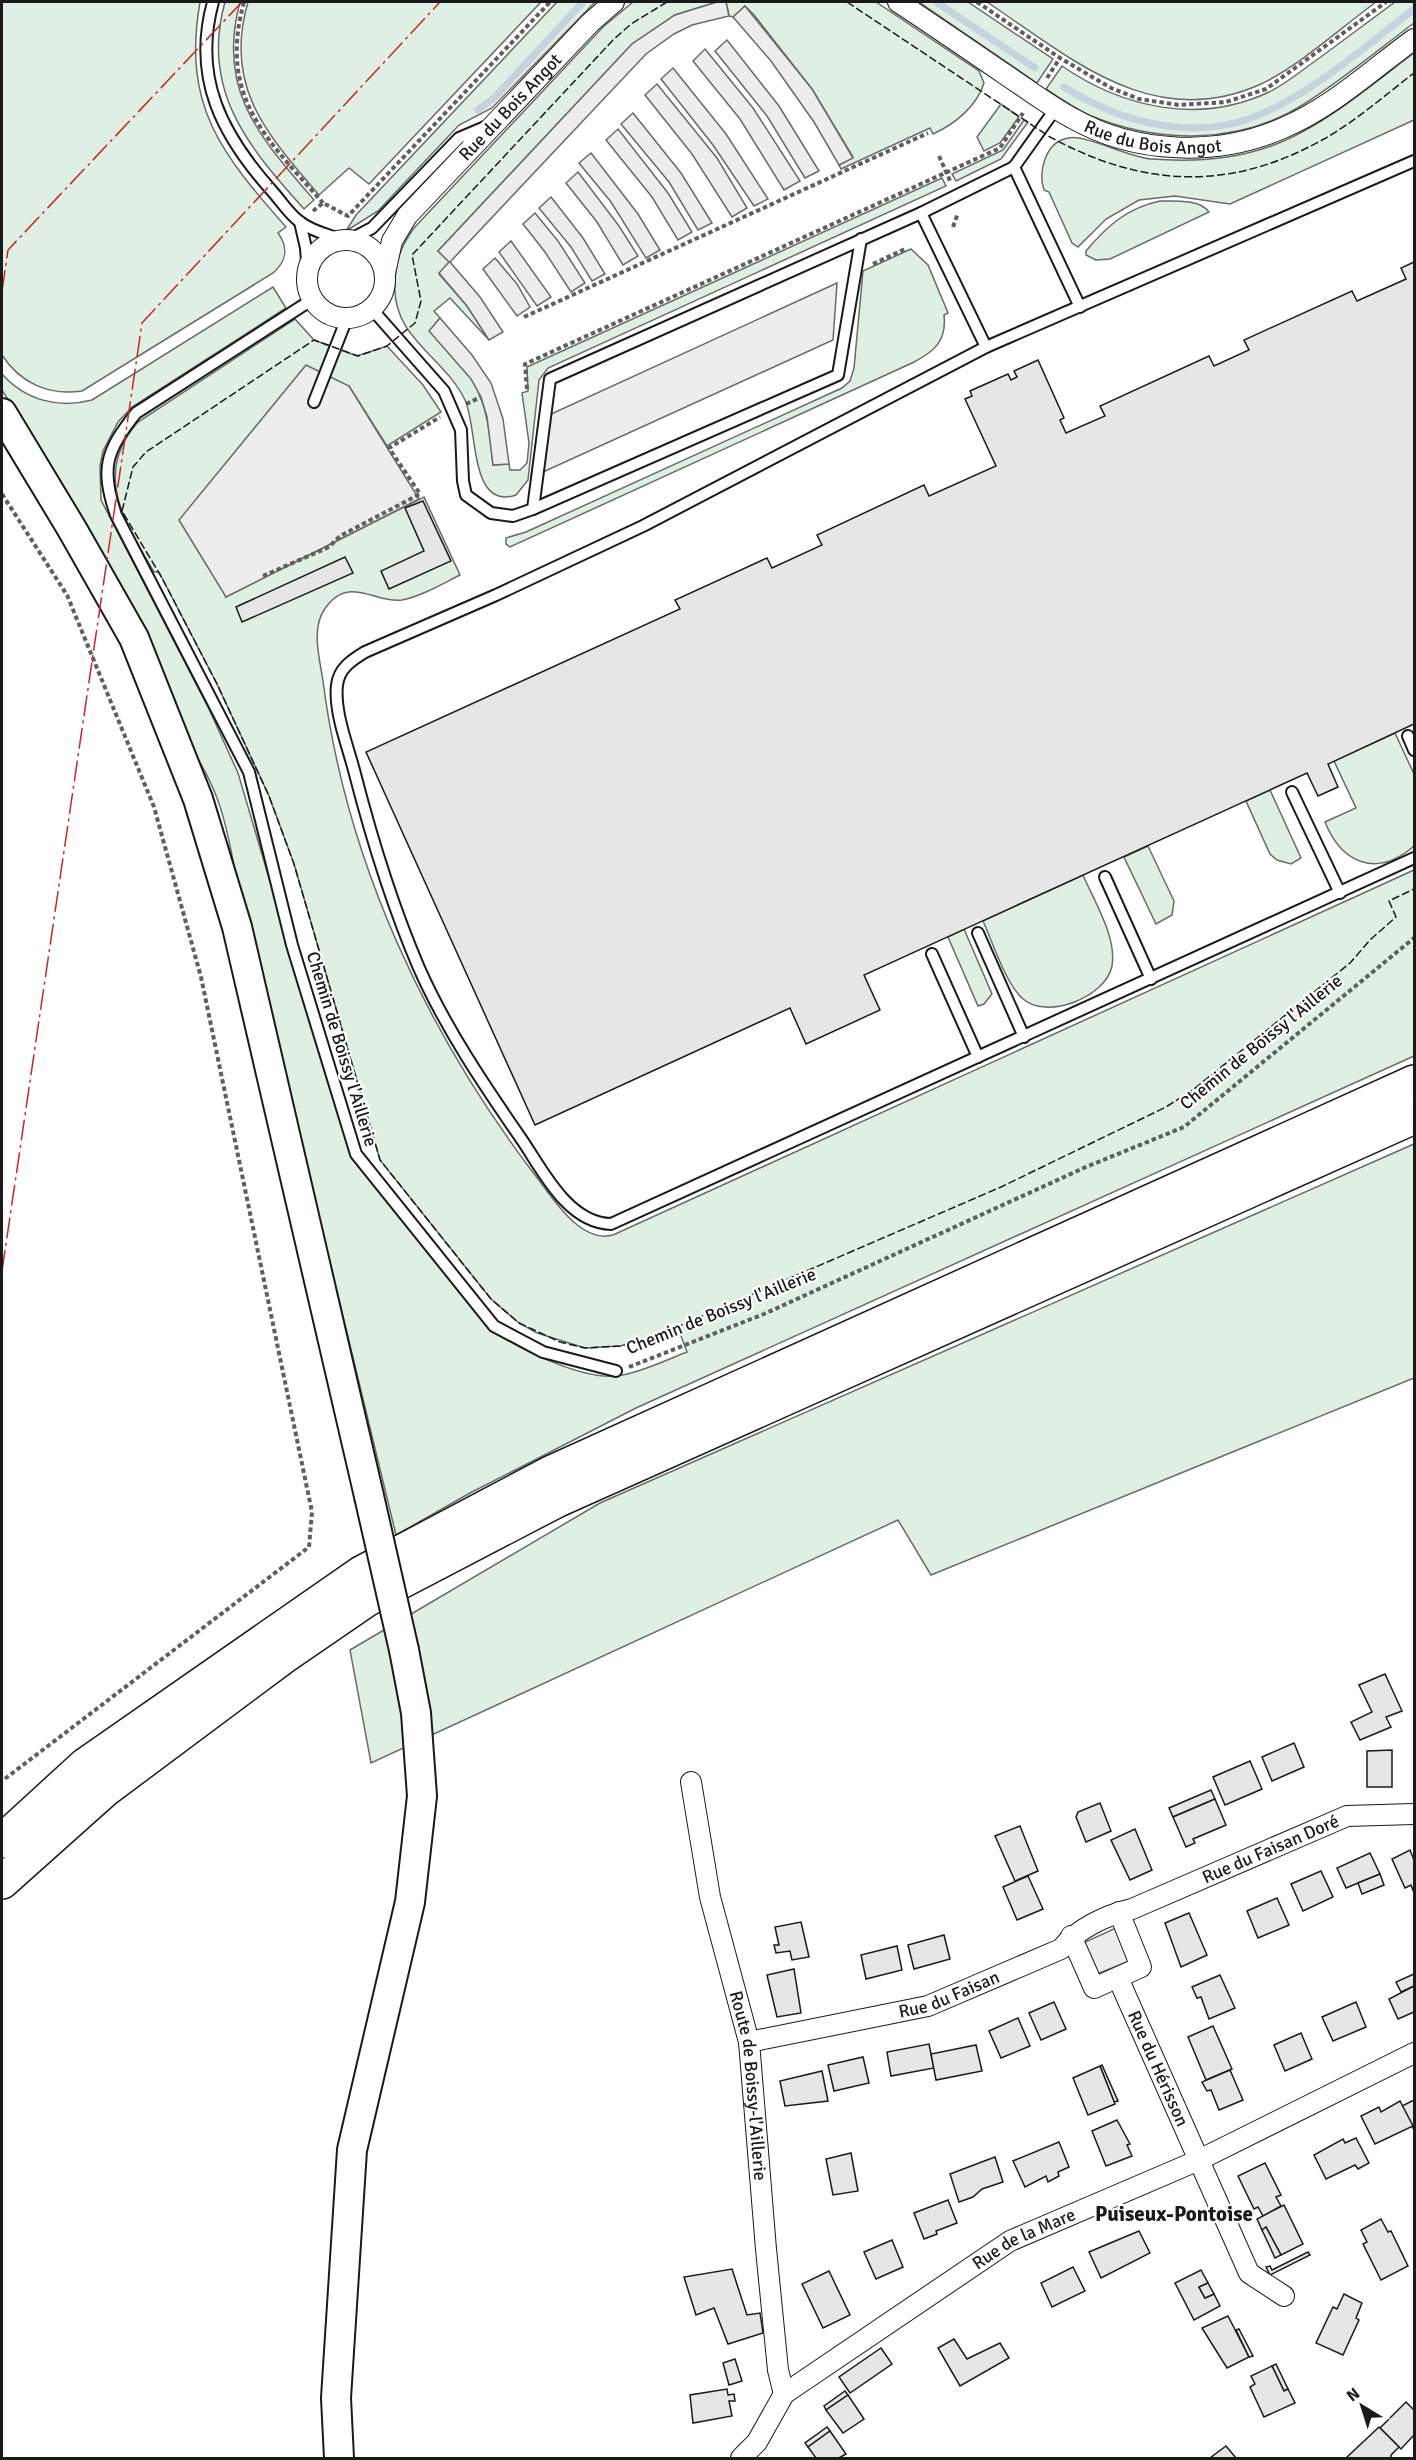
<svg xmlns="http://www.w3.org/2000/svg" width="1416" height="2460" font-family="Signika,sans-serif">
  <rect width="100%" height="100%" fill="#fff"/>
  <!-- green -->
  <g fill="#e0efe3" stroke="#6a6a6a" stroke-width="1.5">
    <path d="M2 2H200C182 106 221 153 286 227L278 233C289 248 286 262 273 273L82 391C49 396 20 383 2 355Z"/>
    <path d="M225 2H240C216 91 260 137 314 200L304 209C249 148 200 90 225 2Z"/>
    <path d="M248 2H541L369 184 349 168 319 195C267 134 223 87 248 2Z"/>
    <polygon points="557,2 595,2 492,108 459,125 378,211 346,231 356,215"/>
    <path d="M633 2H717L675 15 632 44 438 251 450 262 439 274 467 306 489 340 450 298 434 311 440 318 430 331C443 346 461 362 472 380 488 406 490 436 493 465L509 464 510 470H520L527 463 529 443 522 393 528 391 527 367 942 178 946 186 548 368 539 380 528 480 516 495C469 511 478 428 465 400 444 356 391 338 395 282 396 260 401 246 414 228L603 27Z"/>
    <path d="M726 2H876L979 71 984 83C977 106 955 124 933 134L930 128 841 169 839 165 853 157 812 89 754 15 745 6 733 17 729 16Z"/>
    <polygon points="919,2 968,2 1053,59 1037,83"/>
    <path d="M987 2H1376C1342 27 1299 66 1261 84 1153 133 1071 58 987 2Z"/>
    <path d="M1395 2H1414V23C1378 50 1342 80 1304 104 1240 145 1158 144 1089 115 1074 108 1060 98 1046 89L1062 66C1123 108 1199 125 1269 92 1286 84 1302 70 1318 59 1344 40 1369 21 1395 2Z"/>
    <path d="M1414 53V120L1230 204 1175 196 1139 200 1106 219 1078 247 1072 243 1049 192 1044 190C1038 172 1045 142 1068 138 1085 134 1127 157 1151 159 1277 168 1320 124 1414 53Z"/>
    <polygon points="1001,104 1019,117 1000,143 984,151 977,137"/>
    <polygon points="1024,120 1028,122 1001,159 956,181 952,174 1003,150"/>
    <path d="M1160 201C1174 201 1200 199 1209 212L1110 259 1096 260 1086 255V251C1107 226 1127 208 1160 201Z"/>
    <path d="M911 249 928 265 948 313 944 315C947 341 934 352 912 363L510 547 506 544V538L526 532 842 388 850 381 854 368 863 271Z"/>
    <path d="M273 287 286 308 132 407 118 422 103 451 100 466 101 500 209 709 238 773 348 1146 493 1331C521 1350 588 1383 622 1375 644 1371 666 1360 687 1352L678 1328 649 1339 620 1346 585 1348 537 1333 519 1323 491 1299 380 1160 294 864 269 796 217 684 162 578 159 572H154C125 523 92 474 138 422L295 319 314 340 357 356 387 346 423 385 441 412 387 446 349 386 226 597 424 497 460 575C442 584 422 596 402 600 375 604 348 573 324 610 311 630 320 660 323 681 346 861 426 1032 535 1175 553 1198 580 1244 613 1235L1414 870V1056L636 1408 470 1493 396 1535 235 871C226 822 219 790 191 748L57 479 2 390V374C25 400 58 409 92 400Z"/>
    <path d="M1395 733 1414 774V846C1377 878 1342 864 1325 822L1356 808 1334 761Z"/>
    <polygon points="1270,790 1301,858 1291,864 1277,860 1270,854 1246,801"/>
    <polygon points="1148,846 1174,901 1172,915 1156,924 1124,857"/>
    <path d="M1083 875C1094 901 1117 937 1112 966 1106 997 1046 1021 1022 998 1005 982 993 943 983 921Z"/>
    <polygon points="964,929 992,994 984,1004 978,1006 948,937"/>
    <polygon points="1414,1144 1414,1378 931,1575 898,1520 371,1763 350,1650 600,1503"/>
  </g>
  <!-- parking -->
  <g fill="#ededed" stroke="#6a6a6a" stroke-width="1.5">
    <polygon points="717,2 726,2 729,16 692,25 674,34 646,54 450,262 480,297 503,332 489,340 467,306 439,273 449,262 438,251 632,44 675,15"/>
    <polygon points="745,6 812,89 853,158 839,165 814,122 771,61 733,17"/>
    <polygon points="727,40 779,106 819,171 805,178 767,116 715,51"/>
    <polygon points="705,49 753,108 800,181 784,190 740,119 693,61"/>
    <polygon points="673,68 726,134 768,199 754,206 713,145 661,79"/>
    <polygon points="657,84 717,158 747,208 732,217 692,154 645,95"/>
    <polygon points="633,113 681,173 712,223 698,230 669,182 621,124"/>
    <polygon points="618,129 668,193 692,232 678,240 652,197 606,140"/>
    <polygon points="591,153 638,214 660,250 646,258 611,202 579,163"/>
    <polygon points="578,172 619,226 638,256 623,265 597,222 566,183"/>
    <polygon points="551,197 583,238 605,274 592,281 571,247 539,208"/>
    <polygon points="535,213 558,241 585,283 571,292 545,252 523,224"/>
    <polygon points="511,241 551,297 537,306 499,252"/>
    <polygon points="495,258 517,284 530,307 517,316 483,269"/>
    <polygon points="837,283 833,340 543,472 549,415"/>
    <polygon points="440,318 472,355 491,383 503,419 509,464 493,465 487,417 481,397 471,379 429,331"/>
    <polygon points="306,365 349,386 419,499 226,597 179,520"/>
    <polygon points="1116,1928 1129,1961 1097,1974 1083,1943"/>
  </g>
  <g fill="none" stroke-linecap="round" stroke-linejoin="round">
    <!-- stream -->
    <g stroke="#c6d2dc" stroke-width="7">
      <polyline points="936,2 1035,68"/>
      <path d="M1064 87C1118 121 1188 141 1251 118 1309 97 1365 46 1414 9"/>
      <polyline points="478,110 495,97 583,2"/>
    </g>
  </g>
  <!-- building -->
  <g fill="#e6e6e6" stroke="#1a1a1a" stroke-width="1.5">
    <polygon points="1414,262 1414,724 1328,764 1338,787 1318,796 1307,773 864,975 880,1010 806,1044 790,1008 535,1125 366,752 680,609 675,600 767,558 772,568 822,545 817,535 924,485 929,496 996,466 965,399 972,396 970,391 1008,374 1011,380 1017,377 1014,371 1038,360 1064,418 1060,420 1066,433 1105,416 1100,406 1209,356 1214,366 1249,350 1244,340 1352,291 1357,301 1406,279 1401,268"/>
    <polygon points="423,501 451,561 389,589 381,571 424,551 405,508"/>
    <polygon points="345,557 353,573 242,622 236,607"/>
    <polygon points="1385,1674 1402,1711 1386,1717 1391,1727 1360,1740 1351,1722 1372,1712 1359,1685"/>
    <polygon points="1294,1743 1304,1767 1272,1781 1262,1757"/>
    <polygon points="1392,1750 1392,1787 1367,1787 1367,1751"/>
    <polygon points="1250,1761 1262,1789 1225,1805 1213,1777"/>
    <polygon points="1211,1790 1215,1799 1173,1817 1169,1808"/>
    <polygon points="1215,1799 1226,1825 1193,1839 1195,1843 1186,1847 1173,1817"/>
    <polygon points="1100,1803 1111,1831 1086,1842 1076,1817 1078,1812"/>
    <polygon points="1020,1826 1038,1871 1015,1881 995,1836"/>
    <polygon points="1135,1829 1152,1870 1130,1880 1111,1840"/>
    <polygon points="1410,1850 1414,1860 1414,1893 1411,1885 1405,1888 1392,1859"/>
    <polygon points="1370,1853 1380,1874 1346,1888 1337,1868"/>
    <polygon points="1321,1871 1333,1897 1303,1911 1291,1884"/>
    <polygon points="1380,1874 1384,1885 1362,1894 1358,1883"/>
    <polygon points="1028,1876 1043,1909 1017,1920 1003,1887"/>
    <polygon points="1277,1898 1289,1925 1258,1938 1247,1911"/>
    <polygon points="1189,1913 1207,1955 1181,1967 1165,1923"/>
    <polygon points="801,1922 809,1957 792,1960 790,1951 776,1953 774,1945 779,1945 775,1927"/>
    <polygon points="944,1935 950,1959 914,1969 908,1945"/>
    <polygon points="897,1946 902,1970 866,1979 861,1955"/>
    <polygon points="794,1969 801,2013 777,2017 767,1975"/>
    <polygon points="1414,1974 1414,1986 1401,1992 1396,1982"/>
    <polygon points="1220,1975 1235,2008 1209,2019 1201,1997 1197,1998 1192,1987"/>
    <polygon points="1414,1986 1414,2012 1398,2019 1389,1999"/>
    <polygon points="1054,2002 1066,2029 1041,2040 1029,2013"/>
    <polygon points="1356,2002 1366,2027 1333,2041 1322,2017"/>
    <polygon points="1018,2018 1030,2046 1001,2058 989,2031"/>
    <polygon points="1213,2026 1232,2069 1206,2080 1188,2037"/>
    <polygon points="1301,2033 1312,2059 1285,2071 1274,2045"/>
    <polygon points="929,2044 934,2068 891,2076 887,2052"/>
    <polygon points="976,2045 982,2071 936,2080 931,2054"/>
    <polygon points="863,2057 869,2083 834,2091 828,2065"/>
    <polygon points="1102,2065 1118,2101 1114,2102 1100,2066"/>
    <polygon points="1100,2066 1115,2104 1088,2115 1073,2078"/>
    <polygon points="1230,2070 1243,2100 1219,2110 1211,2090 1207,2091 1202,2082"/>
    <polygon points="822,2071 828,2101 785,2106 780,2081"/>
    <polygon points="1414,2100 1414,2130 1402,2106"/>
    <polygon points="1400,2101 1413,2126 1375,2144 1361,2116 1379,2107 1381,2112"/>
    <polygon points="1117,2120 1130,2144 1127,2145 1132,2156 1106,2166 1092,2131"/>
    <polygon points="1356,2138 1369,2163 1358,2169 1355,2165 1326,2179 1314,2155 1343,2139 1345,2143"/>
    <polygon points="1059,2142 1069,2167 1058,2172 1059,2176 1048,2182 1046,2176 1025,2187 1013,2161"/>
    <polygon points="851,2153 858,2191 833,2195 826,2159"/>
    <polygon points="995,2157 1003,2182 982,2189 973,2197 959,2202 950,2174"/>
    <polygon points="1265,2163 1281,2195 1276,2197 1281,2206 1263,2216 1258,2207 1254,2209 1238,2176"/>
    <polygon points="948,2200 957,2223 936,2231 937,2234 924,2239 914,2213"/>
    <polygon points="1284,2205 1303,2244 1281,2255 1266,2227 1262,2230 1257,2219"/>
    <polygon points="1381,2219 1388,2232 1391,2231 1408,2266 1381,2280 1363,2244 1367,2242 1361,2230"/>
    <polygon points="1266,2227 1281,2255 1275,2258 1262,2230"/>
    <polygon points="1139,2231 1150,2253 1101,2278 1089,2252"/>
    <polygon points="892,2240 903,2267 876,2279 864,2252"/>
    <polygon points="1308,2252 1310,2255 1270,2275 1266,2267 1270,2266 1272,2270"/>
    <polygon points="1073,2267 1085,2291 1052,2307 1041,2283"/>
    <polygon points="732,2269 747,2315 760,2313 763,2333 728,2344 714,2308 696,2315 684,2277"/>
    <polygon points="1201,2270 1208,2283 1199,2287 1205,2298 1214,2294 1220,2306 1194,2320 1175,2283"/>
    <polygon points="829,2271 850,2315 823,2328 802,2284"/>
    <polygon points="1208,2283 1214,2294 1205,2298 1199,2287"/>
    <polygon points="1344,2294 1362,2303 1356,2318 1359,2320 1343,2355 1316,2343 1333,2307 1337,2309"/>
    <polygon points="1228,2316 1249,2357 1227,2368 1202,2328"/>
    <polygon points="1239,2329 1253,2356 1249,2357 1236,2330"/>
    <polygon points="954,2339 967,2359 1000,2343 1009,2358 960,2386 938,2348"/>
    <polygon points="881,2348 892,2364 850,2393 839,2377"/>
    <polygon points="735,2359 742,2381 729,2385 723,2363"/>
    <polygon points="1276,2364 1288,2389 1284,2391 1272,2366"/>
    <polygon points="1272,2366 1284,2391 1288,2389 1295,2403 1264,2417 1250,2387 1255,2384 1251,2376"/>
    <polygon points="727,2389 728,2395 734,2394 735,2401 729,2401 732,2416 693,2423 690,2395"/>
    <polygon points="845,2391 848,2395 826,2410 824,2406"/>
    <polygon points="848,2395 864,2419 843,2433 826,2410"/>
    <polygon points="1406,2402 1414,2410 1414,2435 1401,2449 1380,2428"/>
    <polygon points="827,2427 830,2431 808,2447 805,2443"/>
    <polygon points="1379,2427 1399,2447 1391,2455 1391,2458 1346,2458"/>
    <polygon points="830,2431 846,2454 839,2458 816,2458 808,2447"/>
    <polygon points="1226,2446 1236,2458 1210,2458"/>
  </g>
  <g fill="none" stroke-linecap="round" stroke-linejoin="round">
    <defs>
      <g id="lane">
        <path d="M213 2C192 78 222 135 272 191 281 201 289 214 300 222 311 231 329 235 342 240"/>
        <polyline points="1056,108 1014,167 1080,307"/>
        <path d="M1414 161 986 347 643 526 496 595 365 652C352 660 339 668 337 685 334 713 348 746 355 774 372 840 392 905 419 968 446 1029 484 1085 522 1140 543 1171 568 1223 611 1224L1414 858"/>
        <polyline points="921,213 986,347"/>
        <polyline points="300,222 306,248 308,275"/>
        <polyline points="349,240 372,228 459,138 485,127"/>
        <path d="M313 299 136 413C106 451 100 468 116 515L249 772 292 945 356 1154 494 1326 543 1352 616 1371"/>
        <polyline points="371,308 444,391 461,430 463,481 466,495 491,513 513,516 533,509 550,379 921,213 1014,167"/>
        <polyline points="314,402 347,318"/>
        <polyline points="533,509 838,375 861,239"/>
        <polyline points="1408,736 1414,750"/>
        <polyline points="1292,792 1340,893"/>
        <polyline points="1105,877 1151,979"/>
        <polyline points="978,933 1024,1037"/>
        <polyline points="932,954 978,1057"/>
      </g>
      <g id="street">
        <path id="s1" d="M898 2C933 25 968 49 1003 73 1026 88 1048 105 1072 118 1135 154 1217 157 1283 128 1331 108 1373 69 1414 39"/>
        <circle cx="346" cy="279" r="39"/>
        <path id="s2" d="M385 273 392 241 407 216 590 23 614 2"/>
        <path id="s3" d="M691 1782 710 1897 749 2042 766 2249 778 2370 784 2394"/>
        <polyline points="1071,1936 1094,1988 1141,1967 1119,1912"/>
        <path id="s4" d="M1118 1978 1249 2273 1284 2296"/>
        <path id="s5" d="M749 2042 928 2006 1061 1949C1077 1929 1106 1915 1132 1909L1347 1816 1414 1814"/>
        <path id="s6" d="M741 2458 757 2442 784 2394 1010 2241 1199 2160 1414 2053"/>
      </g>
      <g id="secondary">
        <polyline points="2,413 72,529 134,638 198,799 237,927 369,1496"/>
        <polyline points="339,2458 336,2398 352,2150 410,1902 422,1796 416,1713 404,1650"/>
      </g>
      <g id="highway">
        <polyline points="2,1841 85,1765 361,1573 550,1473 1414,1082"/>
        <polyline points="2,1882 105,1790 282,1658 368,1599 556,1501 1414,1117"/>
      </g>
    </defs>
    <!-- lane casing -->
    <use href="#lane" stroke="#1a1a1a" stroke-width="14"/>
    <!-- street casing -->
    <use href="#street" stroke="#1a1a1a" stroke-width="22"/>
    <!-- secondary casing -->
    <use href="#secondary" stroke="#1a1a1a" stroke-width="32"/>
    <!-- highway casing -->
    <use href="#highway" stroke="#1a1a1a" stroke-width="36"/>
    <!-- path -->
    <g stroke="#5f5f5f" stroke-width="4" stroke-dasharray="4.5 3" stroke-linecap="butt">
      <path d="M244 2C218 96 266 138 323 203"/>
      <polyline points="977,2 1060,58 1111,88 1139,99 1179,105 1226,102 1266,89 1386,2"/>
      <polyline points="1047,78 1060,58"/>
      <polyline points="939,156 951,183"/>
      <polyline points="313,211 323,203 348,216 550,2"/>
      <polyline points="953,227 958,213"/>
      <polyline points="873,264 905,249"/>
      <polyline points="524,317 928,133"/>
      <polyline points="527,389 525,364 1000,148 1023,113"/>
      <polyline points="466,404 481,397"/>
      <polyline points="2,494 67,595 154,807 201,977 312,1512 309,1547 2,1781"/>
      <polyline points="263,576 329,547 340,536 420,494 389,448 440,417"/>
      <polyline points="629,1367 764,1314 1086,1167 1184,1127 1414,938"/>
    </g>
    <!-- lane -->
    <use href="#lane" stroke="#fff" stroke-width="10"/>
    <!-- street -->
    <use href="#street" stroke="#fff" stroke-width="20"/>
    <!-- secondary -->
    <use href="#secondary" stroke="#fff" stroke-width="28"/>
    <!-- highway -->
    <use href="#highway" stroke="#fff" stroke-width="33"/>
    <defs>
      <polyline id="secondary-bridge" points="369,1496 404,1650"/>
    </defs>
    <!-- secondary-bridge casing -->
    <use href="#secondary-bridge" stroke="#1a1a1a" stroke-width="32" stroke-linecap="butt"/>
    <!-- secondary-bridge -->
    <use href="#secondary-bridge" stroke="#fff" stroke-width="28"/>
    <!-- fence -->
    <g stroke="#1a1a1a" stroke-width="1.5" stroke-dasharray="8 3" stroke-linecap="butt">
      <polyline points="667,2 631,24 613,40 412,255 421,301 415,323 387,346 358,356 314,340 146,452 133,467 122,511 162,578 217,684 269,796 294,864 380,1160 491,1299 519,1323 560,1342 585,1348 620,1346 649,1339 1001,1187 1166,1107 1194,1089 1350,963 1371,939 1396,917 1389,901 1414,889"/>
      <path d="M847 2 1050 137C1142 187 1229 192 1322 140 1355 122 1385 95 1414 73"/>
    </g>
    <!-- power -->
    <g stroke="#c62828" stroke-width="1.5" stroke-dasharray="21 4.5 3 4.5" stroke-linecap="butt">
      <polyline points="2,291 8,250 242,2"/>
      <polyline points="2,1271 142,323 440,2"/>
    </g>
  </g>
  <g text-anchor="middle" stroke-width="4.5" stroke-linejoin="round" paint-order="stroke">
    <!-- street labels -->
    <g font-size="18" fill="#1a1a1a" stroke="#fff">
      <text dy="6" stroke="none"><textPath href="#s2" startOffset="212">Rue du Bois Angot</textPath></text>
      <text dy="6" stroke="none"><textPath href="#s1" startOffset="294">Rue du Bois Angot</textPath></text>
      <text transform="translate(1261 1042) rotate(-39)" y="6">Chemin de Boissy l'Aillerie</text>
      <text transform="translate(342 1049) rotate(73)" y="6">Chemin de Boissy l'Aillerie</text>
      <text transform="translate(721 1311) rotate(-22)" y="6">Chemin de Boissy l'Aillerie</text>
      <text dy="6" stroke="none"><textPath href="#s5" startOffset="561">Rue du Faisan Doré</textPath></text>
      <text dy="6" stroke="none"><textPath href="#s5" startOffset="206">Rue du Faisan</textPath></text>
      <text dy="6" stroke="none"><textPath href="#s4" startOffset="99">Rue du Hérisson</textPath></text>
      <text dy="6" stroke="none"><textPath href="#s3" startOffset="310">Route de Boissy-l'Aillerie</textPath></text>
      <text dy="6" stroke="none"><textPath href="#s6" startOffset="364">Rue de la Mare</textPath></text>
    </g>
    <!-- quarter labels -->
    <g font-size="21" font-weight="bold" fill="#1a1a1a" stroke="#fff">
      <text x="1174" y="2221">Puiseux-Pontoise</text>
    </g>
  </g>
  <!-- border -->
  <rect width="1416" height="2460" fill="none" stroke="#1a1a1a" stroke-width="6"/>
  <!-- north arrow -->
  <g transform="translate(1362 2406) rotate(322)" stroke="#ffffff" stroke-width="4.5" paint-order="stroke">
  <path d="M0-4.5L10 22L0 15L-10 22Z" fill="#1a1a1a"/>
  <text y="-9" font-size="16" font-weight="bold" text-anchor="middle" fill="#1a1a1a">N</text>
  </g>
</svg>
